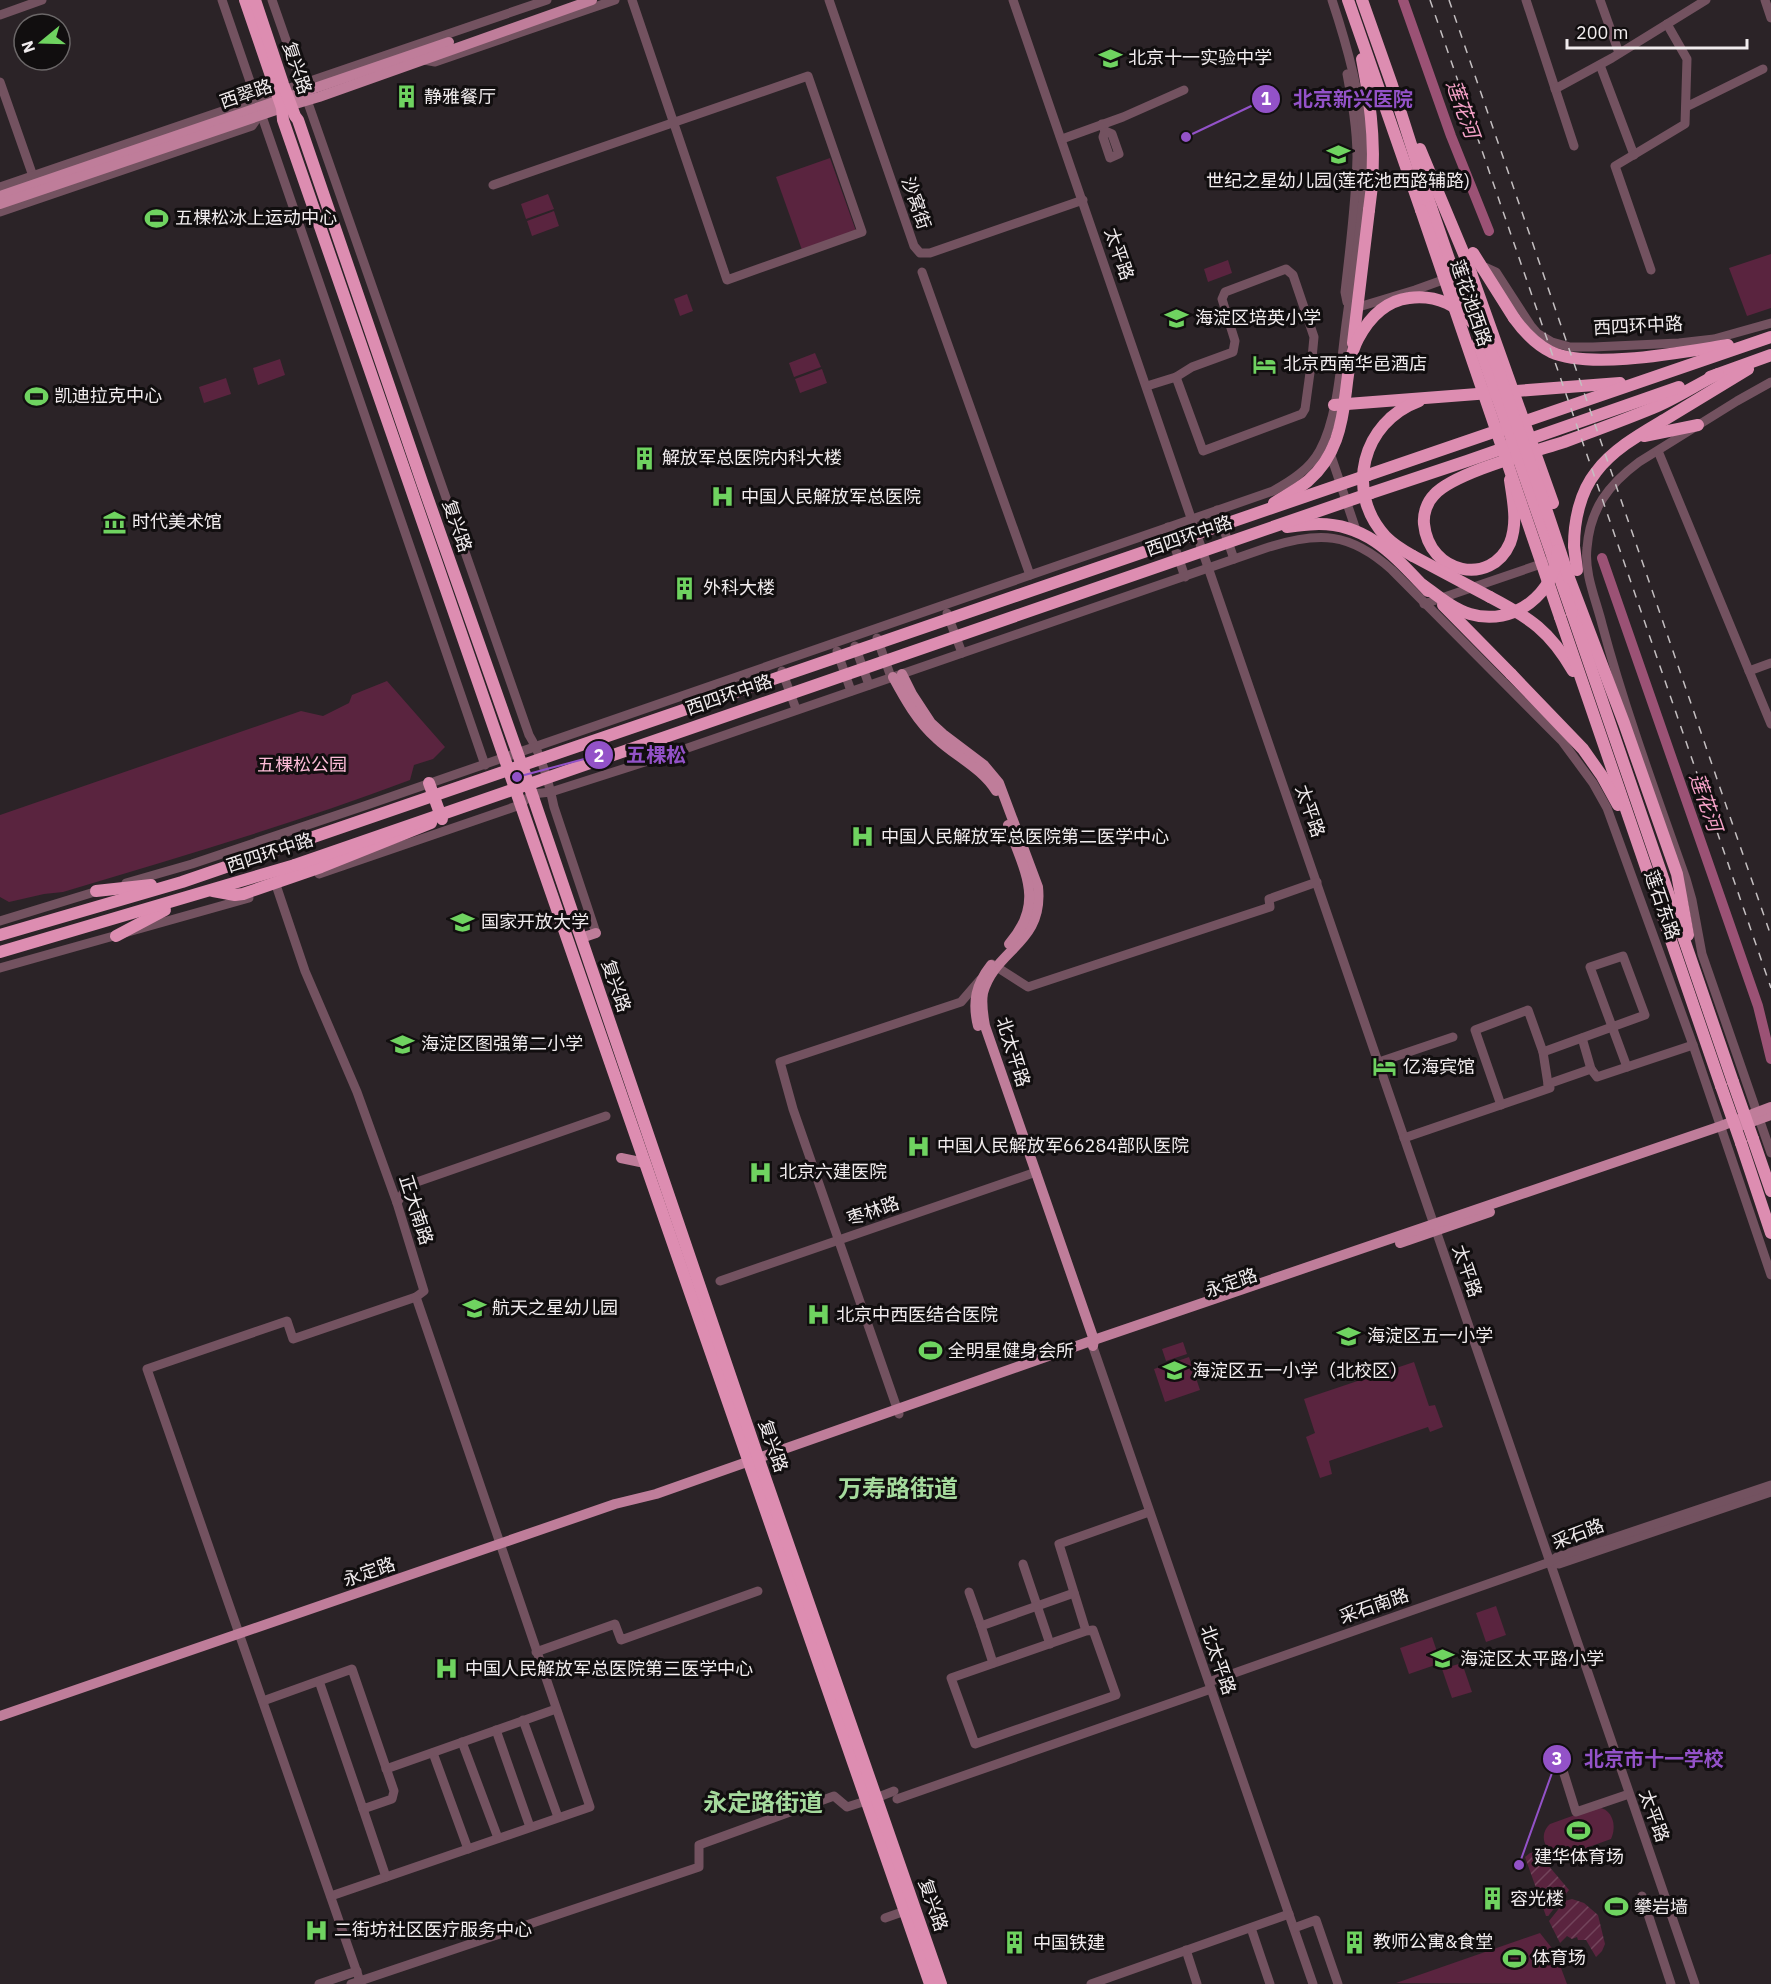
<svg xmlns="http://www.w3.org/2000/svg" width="1771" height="1984" font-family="'IBM Plex Sans','Noto Sans SC',sans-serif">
  <defs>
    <pattern id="garden-furrows" width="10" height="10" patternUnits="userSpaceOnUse" patternTransform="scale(1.5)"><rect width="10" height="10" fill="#5a243f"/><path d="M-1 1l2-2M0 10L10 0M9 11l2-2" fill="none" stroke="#72445b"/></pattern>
  </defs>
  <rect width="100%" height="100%" fill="#2b2327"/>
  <!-- park -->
  <g fill="#5a243f">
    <polygon points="830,158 856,231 802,250 776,177"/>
    <polygon points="548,194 554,209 526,219 521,204"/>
    <polygon points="554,211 559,226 532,236 527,221"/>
    <polygon points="1771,254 1771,308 1747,316 1729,268"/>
    <polygon points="1228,260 1232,273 1208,282 1204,269"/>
    <polygon points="687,294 693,311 680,316 674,299"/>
    <polygon points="815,353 821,367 794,377 789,363"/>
    <polygon points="280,359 285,375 258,385 253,368"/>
    <polygon points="822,369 827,383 800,393 795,379"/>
    <polygon points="226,378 231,394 204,403 199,387"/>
    <path d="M387 681 445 747 433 759 414 765 410 780C296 823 180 857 63 892L44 894 9 902 0 897V815L301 711 323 716 349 703 352 695Z"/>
    <polygon points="1183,1342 1187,1354 1166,1361 1162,1349"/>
    <polygon points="1189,1357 1200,1390 1165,1402 1154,1369"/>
    <polygon points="1414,1362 1429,1406 1435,1405 1443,1427 1430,1432 1428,1427 1329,1461 1332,1474 1320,1478 1306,1437 1315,1433 1304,1399"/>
    <polygon points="1496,1606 1506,1635 1486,1642 1476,1613"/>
    <polygon points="1432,1637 1441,1663 1409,1674 1400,1648"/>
    <polygon points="1462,1663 1472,1692 1452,1698 1442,1669"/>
    <path d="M1597 1807C1613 1809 1617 1826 1611 1839L1561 1857H1556C1545 1849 1538 1835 1550 1824Z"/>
    <polygon points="1540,1933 1555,1952 1567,1984 1396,1983"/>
  </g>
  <!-- garden -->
  <g fill="url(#garden-furrows)">
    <polygon points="1537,1852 1569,1890 1548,1916 1546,1916 1525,1857 1530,1853"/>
    <polygon points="1572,1899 1584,1903 1598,1915 1605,1944 1602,1951 1596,1957 1586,1940 1578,1940 1577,1937 1572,1939 1567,1936 1560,1943 1549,1921 1565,1901"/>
  </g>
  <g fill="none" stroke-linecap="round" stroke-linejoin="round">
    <!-- river -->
    <g stroke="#9b5275" stroke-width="10">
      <polyline points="1403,0 1451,136 1489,231"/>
      <polyline points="1602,558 1758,1006 1771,1059"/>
    </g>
    <!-- minor -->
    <g stroke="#735260" stroke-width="9">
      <polyline points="222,0 485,765"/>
      <path d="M272 0 529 735C542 756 549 783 554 807L596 933"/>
      <polyline points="829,0 914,246 920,253 930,253 1083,200"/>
      <polyline points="1013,0 1695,1984"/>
      <polyline points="1526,0 1574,146"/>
      <polyline points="1600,0 1619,53"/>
      <polyline points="1765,0 1771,18"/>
      <polyline points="0,15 42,0"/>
      <polyline points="424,60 435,62 615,0"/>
      <polyline points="1600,65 1634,155"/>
      <polyline points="0,82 34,179"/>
      <polyline points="1555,89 1612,58 1706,0"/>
      <polyline points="1686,107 1763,69"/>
      <polyline points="1102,124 1105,131 1103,137 1110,158 1119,154 1112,134 1105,131"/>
      <polyline points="1062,139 1123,117 1184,90"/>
      <polyline points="493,185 808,76 862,232 727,280 632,0"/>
      <polyline points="0,187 547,0"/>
      <polyline points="0,212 252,126 259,116"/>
      <polyline points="1651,270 1615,166 1685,124 1687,59 1667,24"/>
      <polyline points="922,272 1030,575"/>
      <path d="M1347 302 1345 292C1350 247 1356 202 1357 157 1357 129 1352 101 1347 74"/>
      <polyline points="1352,309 1415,290 1479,267 1485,267 1496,272 1531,326 1537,333 1552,342 1570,347 1593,347 1679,343 1714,339 1771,323"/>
      <polyline points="1176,377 1192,367 1233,352 1235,341 1222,299 1225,292 1286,269 1293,275 1314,337 1312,358"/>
      <path d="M1771 382 1737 401 1639 462C1608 485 1590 509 1587 548 1584 573 1596 600 1602 624 1625 710 1656 794 1686 879L1692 900 1702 954 1771 1153"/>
      <polyline points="1147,386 1176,377 1203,451 1302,414 1305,409 1312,358 1341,363"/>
      <polyline points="1329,450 1357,533"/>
      <polyline points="1658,451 1771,724"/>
      <polyline points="1217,510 1234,559"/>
      <polyline points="1168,527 1185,577"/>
      <polyline points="1424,604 1547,562"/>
      <polyline points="947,613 962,653"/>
      <polyline points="877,638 891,677"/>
      <polyline points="855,646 869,685"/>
      <polyline points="837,651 851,691"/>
      <polyline points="782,671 796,709"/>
      <polyline points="1749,671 1771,663"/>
      <path d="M319 874 520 805 532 794 551 792 676 752 1266 548C1319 531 1350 532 1392 570L1562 741 1593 783 1607 808 1693 1045 1771 1275"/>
      <path d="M126 883 192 864 367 805 1273 491C1291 481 1310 469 1320 450 1339 415 1341 357 1347 317 1355 256 1369 195 1363 132 1359 88 1346 42 1332 0"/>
      <polyline points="277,888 305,971 357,1092 397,1203 424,1291 416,1297 293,1339 287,1321 147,1369 361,1984"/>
      <polyline points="0,921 101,890"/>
      <polyline points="992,964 1028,987 1270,907 1269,899 1317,882"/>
      <polyline points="0,968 249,898"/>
      <polyline points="1582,1038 1591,1069"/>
      <polyline points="1543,1052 1645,1015 1623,956 1590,967 1627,1067"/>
      <polyline points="1379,1062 1453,1037"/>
      <polyline points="1501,1105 1475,1030 1528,1010 1543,1052 1548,1084"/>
      <polyline points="1404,1138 1550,1088 1548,1084 1591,1069 1597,1077 1693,1045"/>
      <polyline points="397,1203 405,1190 414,1183 606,1116"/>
      <polyline points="720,1281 1036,1172"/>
      <polyline points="1093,1347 1313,1984"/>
      <polyline points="899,1414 793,1109 780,1062 961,1002 980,980"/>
      <polyline points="1550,1562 1559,1564 1771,1492"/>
      <polyline points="1023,1564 1050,1644"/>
      <polyline points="969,1592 981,1626"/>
      <polyline points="1086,1631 1093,1630 1116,1695 975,1744 951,1678 1086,1631 1059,1544 1149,1512"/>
      <polyline points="536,1652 615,1624 621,1640 758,1591"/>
      <polyline points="993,1663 981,1626 1074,1593"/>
      <polyline points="1209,1682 1550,1562 1557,1557 1771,1485"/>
      <polyline points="263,1701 352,1669 394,1791 392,1799 363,1809 319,1681"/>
      <polyline points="523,1720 558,1817"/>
      <polyline points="496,1730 530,1827"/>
      <polyline points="462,1742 498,1838"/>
      <polyline points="433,1753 468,1849"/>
      <polyline points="1560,1761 1576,1812 1629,1794"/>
      <polyline points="386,1769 556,1709"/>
      <polyline points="876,1798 894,1791"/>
      <polyline points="897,1799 1211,1689"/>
      <polyline points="363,1809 386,1877"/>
      <polyline points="331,1896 590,1807 416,1297"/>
      <polyline points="1642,1896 1671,1984"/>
      <polyline points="885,1918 905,1911"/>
      <polyline points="1251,1928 1270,1984"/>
      <polyline points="1294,1928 1316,1920 1338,1984"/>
      <polyline points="1186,1950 1197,1984"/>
      <polyline points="319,1984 357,1971"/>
      <polyline points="351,1984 699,1867 699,1845 834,1796 847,1807 866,1801"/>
      <polyline points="1091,1984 1289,1914"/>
    </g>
    <!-- major -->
    <g stroke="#bf7d9a" stroke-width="10">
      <polyline points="0,196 449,42"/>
      <polyline points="0,204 282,108 319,97 592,0"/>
      <path d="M902 674 912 694 931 723 943 734 984 765 999 783 1038 887C1044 944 995 949 983 993 981 1004 983 1015 985 1026L1094 1340 1093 1346"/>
      <path d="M893 677C905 699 917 721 936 738 956 757 982 768 996 791"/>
      <path d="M1008 825C1024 871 1046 902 1009 944"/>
      <polyline points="581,938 596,933"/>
      <path d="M978 1026C972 1002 976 984 991 965"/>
      <polyline points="1743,1125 1771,1115"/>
      <polyline points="621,1158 645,1163"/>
      <polyline points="1400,1243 1490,1212"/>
      <polyline points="0,1716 615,1504 656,1494 1088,1342 1721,1126 1771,1107"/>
    </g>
    <!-- highway -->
    <g stroke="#dd8db1" stroke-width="12">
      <polyline points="245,0 282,108 283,120 930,1984"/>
      <polyline points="255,0 283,84 295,116 298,120 423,485 532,794 760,1463 941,1984"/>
      <polyline points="1348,0 1421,210"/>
      <polyline points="1362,0 1392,85 1431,207"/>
      <path d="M1362 59C1372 110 1377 158 1369 210"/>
      <polyline points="1420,149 1466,259"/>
      <path d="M1514 318C1524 332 1535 344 1551 352 1591 370 1683 352 1728 345"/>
      <polyline points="1710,377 1771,355"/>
      <polyline points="1334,405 1620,383"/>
      <polyline points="1644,436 1698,425"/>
      <polyline points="1368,475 1771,337"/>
      <path d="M1510 480C1513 502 1518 522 1510 543 1491 587 1429 574 1424 524 1423 514 1427 502 1434 495 1453 473 1533 452 1564 442 1594 431 1624 420 1653 408 1675 399 1696 385 1718 374"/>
      <polyline points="1371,493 1467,461 1679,387"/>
      <path d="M1574 546C1574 521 1580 492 1596 472 1614 448 1644 432 1669 417 1695 401 1722 385 1748 369"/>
      <path d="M1413 556C1404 551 1394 545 1386 537 1344 492 1362 422 1419 401"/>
      <polyline points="1569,578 1624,723 1677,874 1688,935"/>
      <path d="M1490 597C1530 618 1550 631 1573 671"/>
      <polyline points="1572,613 1733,1082"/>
      <polyline points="1560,617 1721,1086"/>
      <polyline points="1511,674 1583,749 1602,776 1618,805"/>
      <polyline points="429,783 442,819"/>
      <polyline points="96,891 151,885"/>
      <polyline points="213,891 235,895 243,894 321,867 431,823"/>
      <polyline points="0,935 182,882 290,845"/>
      <polyline points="116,936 165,910"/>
      <polyline points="0,952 295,865"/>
      <polyline points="1753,1139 1771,1191"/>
      <polyline points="1741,1143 1771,1233"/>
    </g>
    <!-- rail -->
    <g stroke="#c4bfc1" stroke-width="1.5" stroke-dasharray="8 8" stroke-linecap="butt">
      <polyline points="1430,0 1771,988"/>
      <polyline points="1449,0 1771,936"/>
    </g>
    <!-- highway-bridge -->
    <g stroke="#dd8db1" stroke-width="12">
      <polyline points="1431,207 1470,320"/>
      <polyline points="1421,210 1560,617"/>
      <polyline points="1473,253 1514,318"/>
      <polyline points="1466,259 1553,503"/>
      <polyline points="1478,342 1572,613"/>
      <polyline points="1353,343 1369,210"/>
      <path d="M1274 503C1285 496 1298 489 1308 481 1336 457 1342 425 1346 391 1348 374 1350 354 1358 339 1369 318 1385 301 1409 298 1436 294 1460 306 1476 327 1495 352 1503 385 1513 414 1533 469 1551 523 1569 578"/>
      <path d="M1287 527C1297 526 1309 524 1319 524 1369 524 1396 558 1428 591"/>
      <polyline points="1574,546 1577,570"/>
      <polyline points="1413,556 1490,597"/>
      <path d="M1423 585C1438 596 1453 609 1470 614 1514 627 1556 593 1558 550"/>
      <polyline points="1443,605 1511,674"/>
      <polyline points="290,845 1368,475"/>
      <polyline points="295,865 1371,493"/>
      <polyline points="1733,1082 1753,1139"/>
      <polyline points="1721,1086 1741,1143"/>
    </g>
  </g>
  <!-- icons -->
  <defs>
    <symbol id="school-bare" viewBox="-9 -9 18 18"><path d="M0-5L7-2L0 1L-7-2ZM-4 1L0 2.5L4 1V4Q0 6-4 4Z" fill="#6fd360" stroke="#110e0f" stroke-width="2.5" paint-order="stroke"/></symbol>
    <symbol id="building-bare" viewBox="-9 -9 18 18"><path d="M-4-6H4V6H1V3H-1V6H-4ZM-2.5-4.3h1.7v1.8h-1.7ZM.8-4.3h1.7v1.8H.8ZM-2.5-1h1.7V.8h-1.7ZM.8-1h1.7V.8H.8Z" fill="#6fd360" stroke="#110e0f" stroke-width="2.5" paint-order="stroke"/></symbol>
    <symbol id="stadium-bare" viewBox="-9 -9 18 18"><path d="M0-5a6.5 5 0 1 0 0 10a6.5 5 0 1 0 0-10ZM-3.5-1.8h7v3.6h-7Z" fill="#6fd360" stroke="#110e0f" stroke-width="2.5" paint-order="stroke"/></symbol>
    <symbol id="hotel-bare" viewBox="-9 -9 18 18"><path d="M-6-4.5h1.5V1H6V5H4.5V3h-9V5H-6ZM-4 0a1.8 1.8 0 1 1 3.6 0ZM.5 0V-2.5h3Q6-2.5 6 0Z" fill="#6fd360" stroke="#110e0f" stroke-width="2.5" paint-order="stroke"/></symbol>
    <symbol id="hospital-bare" viewBox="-9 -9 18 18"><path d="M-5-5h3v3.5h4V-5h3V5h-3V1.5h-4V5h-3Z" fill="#6fd360" stroke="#110e0f" stroke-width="2.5" paint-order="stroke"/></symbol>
    <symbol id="museum-bare" viewBox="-9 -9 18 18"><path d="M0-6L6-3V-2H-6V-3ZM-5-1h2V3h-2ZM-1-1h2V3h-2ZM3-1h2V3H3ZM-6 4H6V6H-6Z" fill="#6fd360" stroke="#110e0f" stroke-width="2.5" paint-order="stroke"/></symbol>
    <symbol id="university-bare" viewBox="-9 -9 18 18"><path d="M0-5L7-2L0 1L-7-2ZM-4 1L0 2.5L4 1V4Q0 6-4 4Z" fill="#6fd360" stroke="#110e0f" stroke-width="2.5" paint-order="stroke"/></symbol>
  </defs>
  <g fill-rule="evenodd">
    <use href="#school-bare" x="1094" y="42" width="33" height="33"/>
    <use href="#building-bare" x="390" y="80" width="33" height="33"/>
    <use href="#school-bare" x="1322" y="138" width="33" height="33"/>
    <use href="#stadium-bare" x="140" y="202" width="33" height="33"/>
    <use href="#school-bare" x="1160" y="302" width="33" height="33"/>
    <use href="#hotel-bare" x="1248" y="348" width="33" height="33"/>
    <use href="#stadium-bare" x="20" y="380" width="33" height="33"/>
    <use href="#building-bare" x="628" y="442" width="33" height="33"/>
    <use href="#hospital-bare" x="706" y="480" width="33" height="33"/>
    <use href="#museum-bare" x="98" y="506" width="33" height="33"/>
    <use href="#building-bare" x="668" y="572" width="33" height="33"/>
    <use href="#hospital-bare" x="846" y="820" width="33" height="33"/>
    <use href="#university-bare" x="446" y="906" width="33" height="33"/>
    <use href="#school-bare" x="386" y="1028" width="33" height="33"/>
    <use href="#hotel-bare" x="1368" y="1050" width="33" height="33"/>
    <use href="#hospital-bare" x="902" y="1130" width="33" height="33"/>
    <use href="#hospital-bare" x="744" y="1156" width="33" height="33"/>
    <use href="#school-bare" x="458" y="1292" width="33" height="33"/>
    <use href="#hospital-bare" x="802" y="1298" width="33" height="33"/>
    <use href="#school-bare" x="1332" y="1320" width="33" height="33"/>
    <use href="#stadium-bare" x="914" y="1334" width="33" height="33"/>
    <use href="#school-bare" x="1158" y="1354" width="33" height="33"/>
    <use href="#school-bare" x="1426" y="1642" width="33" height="33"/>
    <use href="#hospital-bare" x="430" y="1652" width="33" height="33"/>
    <use href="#stadium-bare" x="1562" y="1814" width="33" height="33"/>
    <use href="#building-bare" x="1476" y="1882" width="33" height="33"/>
    <use href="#stadium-bare" x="1600" y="1890" width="33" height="33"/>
    <use href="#hospital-bare" x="300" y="1914" width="33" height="33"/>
    <use href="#building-bare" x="1338" y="1926" width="33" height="33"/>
    <use href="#building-bare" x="998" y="1926" width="33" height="33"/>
    <use href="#stadium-bare" x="1498" y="1942" width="33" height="33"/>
  </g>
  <g text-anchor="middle" stroke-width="6" stroke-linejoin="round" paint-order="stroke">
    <!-- poi labels -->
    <g font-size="18" fill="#f1ecee" stroke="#110e0f" text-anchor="start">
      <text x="1128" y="64">北京十一实验中学</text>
      <text x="424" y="103">静雅餐厅</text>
      <text x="1338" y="187" text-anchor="middle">世纪之星幼儿园(莲花池西路辅路)</text>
      <text x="175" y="224">五棵松冰上运动中心</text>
      <text x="1195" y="324">海淀区培英小学</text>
      <text x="1283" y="370">北京西南华邑酒店</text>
      <text x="54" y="402">凯迪拉克中心</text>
      <text x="662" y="464">解放军总医院内科大楼</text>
      <text x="741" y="503">中国人民解放军总医院</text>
      <text x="132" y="528">时代美术馆</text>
      <text x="703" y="594">外科大楼</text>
      <text x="881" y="843">中国人民解放军总医院第二医学中心</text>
      <text x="481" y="928">国家开放大学</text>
      <text x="421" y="1050">海淀区图强第二小学</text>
      <text x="1403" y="1073">亿海宾馆</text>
      <text x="937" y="1152">中国人民解放军66284部队医院</text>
      <text x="779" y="1178">北京六建医院</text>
      <text x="492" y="1314">航天之星幼儿园</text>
      <text x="836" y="1321">北京中西医结合医院</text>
      <text x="1367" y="1342">海淀区五一小学</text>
      <text x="948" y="1357">全明星健身会所</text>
      <text x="1192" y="1377">海淀区五一小学（北校区）</text>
      <text x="1460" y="1665">海淀区太平路小学</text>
      <text x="465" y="1675">中国人民解放军总医院第三医学中心</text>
      <text x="1579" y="1863" text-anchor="middle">建华体育场</text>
      <text x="1510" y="1905">容光楼</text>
      <text x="1634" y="1913">攀岩墙</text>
      <text x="334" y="1936">二街坊社区医疗服务中心</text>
      <text x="1373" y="1948">教师公寓&amp;食堂</text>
      <text x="1033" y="1949">中国铁建</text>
      <text x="1532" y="1964">体育场</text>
    </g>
    <!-- street labels -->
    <g font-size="18" fill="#f1ecee" stroke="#110e0f">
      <text transform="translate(297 68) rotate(71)" y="6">复兴路</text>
      <text transform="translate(246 94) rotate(-19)" y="6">西翠路</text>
      <text transform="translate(916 203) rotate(71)" y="6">沙窝街</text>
      <text transform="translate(1119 254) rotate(71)" y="6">太平路</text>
      <text transform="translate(1471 303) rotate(71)" y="6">莲花池西路</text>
      <text transform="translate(1638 326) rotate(-3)" y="6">西四环中路</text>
      <text transform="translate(457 526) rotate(71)" y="6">复兴路</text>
      <text transform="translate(1189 536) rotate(-19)" y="6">西四环中路</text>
      <text transform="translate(729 695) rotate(-19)" y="6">西四环中路</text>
      <text transform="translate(1310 811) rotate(71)" y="6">太平路</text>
      <text transform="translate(270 853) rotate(-18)" y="6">西四环中路</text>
      <text transform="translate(1662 905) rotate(71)" y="6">莲石东路</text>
      <text transform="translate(616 986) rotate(71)" y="6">复兴路</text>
      <text transform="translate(1013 1052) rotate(72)" y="6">北太平路</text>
      <text transform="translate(416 1210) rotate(72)" y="6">正大南路</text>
      <text transform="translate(873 1211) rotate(-19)" y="6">枣林路</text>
      <text transform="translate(1467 1271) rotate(71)" y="6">太平路</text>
      <text transform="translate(1231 1283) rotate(-19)" y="6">永定路</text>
      <text transform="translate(773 1446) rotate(71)" y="6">复兴路</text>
      <text transform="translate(1578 1534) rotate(-21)" y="6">采石路</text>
      <text transform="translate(369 1572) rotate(-19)" y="6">永定路</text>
      <text transform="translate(1374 1606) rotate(-19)" y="6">采石南路</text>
      <text transform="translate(1218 1660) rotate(71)" y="6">北太平路</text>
      <text transform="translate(1654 1816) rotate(70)" y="6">太平路</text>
      <text transform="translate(933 1905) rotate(71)" y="6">复兴路</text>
    </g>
    <!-- park labels -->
    <g font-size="18" fill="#fcbbd7" stroke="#110e0f">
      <text x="302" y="771">五棵松公园</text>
    </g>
    <!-- water labels -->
    <g font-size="20" font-style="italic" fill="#f6a2c8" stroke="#110e0f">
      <text transform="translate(1463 109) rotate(70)" y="7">莲花河</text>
      <text transform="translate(1706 802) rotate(71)" y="7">莲花河</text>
    </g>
    <!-- district labels -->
    <g font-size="24" font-weight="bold" fill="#a5da9d" stroke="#110e0f">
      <text x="898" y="1497">万寿路街道</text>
      <text x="763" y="1811">永定路街道</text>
    </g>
  </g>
  <!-- callouts -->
  <path fill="none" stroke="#9352c8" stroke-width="2" d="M1186 137L1266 99M517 777L599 755M1519 1865L1557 1759"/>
  <g fill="#9352c8" stroke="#110e0f" stroke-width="2">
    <circle cx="1186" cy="137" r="6"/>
    <circle cx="517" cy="777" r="6"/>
    <circle cx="1519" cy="1865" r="6"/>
    <circle cx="1266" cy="99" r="15"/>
    <circle cx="599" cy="755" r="15"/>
    <circle cx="1557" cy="1759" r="15"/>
  </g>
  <g font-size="18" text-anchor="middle" font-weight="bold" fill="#fff">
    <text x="1266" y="105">1</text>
    <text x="599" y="762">2</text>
    <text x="1557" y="1765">3</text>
  </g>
  <g font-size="20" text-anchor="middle" font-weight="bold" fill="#9352c8" stroke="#110e0f" stroke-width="6" stroke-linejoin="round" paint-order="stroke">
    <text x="1353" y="106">北京新兴医院</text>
    <text x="656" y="762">五棵松</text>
    <text x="1654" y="1766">北京市十一学校</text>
  </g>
  <!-- north arrow -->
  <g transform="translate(42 42) rotate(251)"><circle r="28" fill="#110e0f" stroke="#6b6768" stroke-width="1.5"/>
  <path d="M0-4.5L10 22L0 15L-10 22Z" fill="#6fd360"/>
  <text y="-9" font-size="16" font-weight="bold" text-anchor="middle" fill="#f1ecee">N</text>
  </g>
  <!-- scale -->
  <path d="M1567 39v9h180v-9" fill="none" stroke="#f1ecee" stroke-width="3"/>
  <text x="1576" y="39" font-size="18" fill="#f1ecee" stroke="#110e0f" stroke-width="4.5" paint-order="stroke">200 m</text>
</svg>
